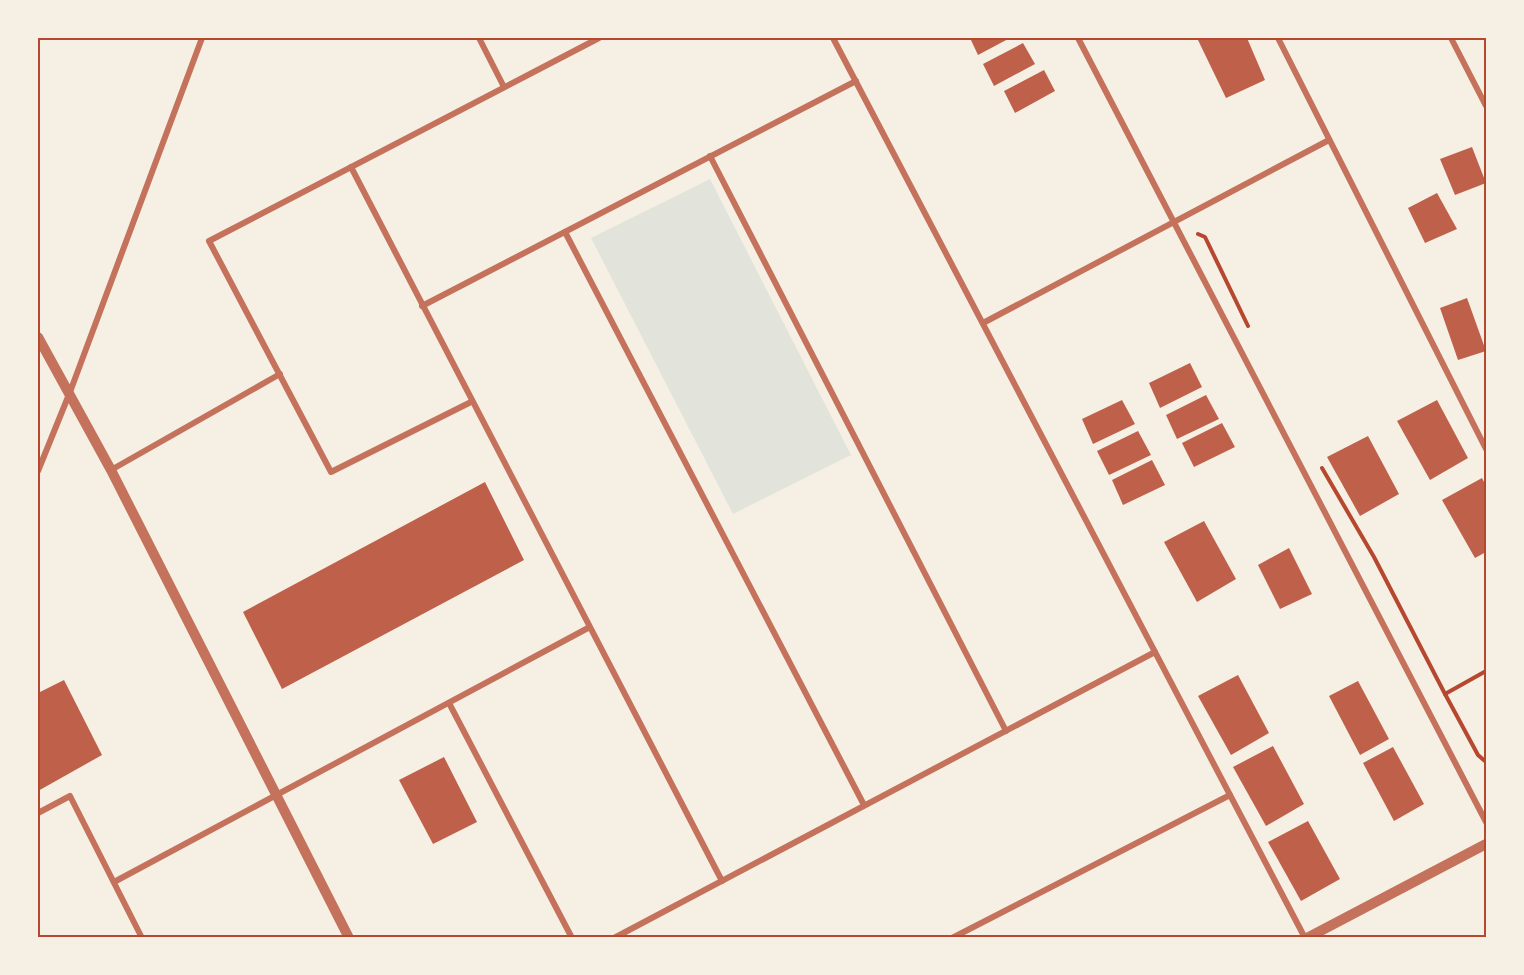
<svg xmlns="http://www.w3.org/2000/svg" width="1524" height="975" font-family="Commissioner,sans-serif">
  <rect width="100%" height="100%" fill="#f6efe4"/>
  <!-- green -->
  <polygon fill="#e2e4dc" points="710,179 851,455 733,514 591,238"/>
  <!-- building -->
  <g fill="#bf614a">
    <polygon points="970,38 1010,38 978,55"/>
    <polygon points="1197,38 1247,38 1265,80 1226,98"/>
    <polygon points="1023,43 1035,64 994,86 983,64"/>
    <polygon points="1044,70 1055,91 1015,113 1004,91"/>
    <polygon points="1472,147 1486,183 1455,195 1440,159"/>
    <polygon points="1437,193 1457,229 1425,243 1408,208"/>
    <polygon points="1467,298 1486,351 1458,360 1440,308"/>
    <polygon points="1190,363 1202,387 1160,408 1149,383"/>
    <polygon points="1206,395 1219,419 1177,439 1166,415"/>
    <polygon points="1122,400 1135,424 1093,444 1082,419"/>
    <polygon points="1437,400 1468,458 1430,480 1397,421"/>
    <polygon points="1222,423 1235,447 1194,467 1182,443"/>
    <polygon points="1138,431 1151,455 1109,475 1097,451"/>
    <polygon points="1368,436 1399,494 1360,516 1327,457"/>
    <polygon points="1152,460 1165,485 1123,505 1112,480"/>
    <polygon points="1482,478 1486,486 1486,552 1475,558 1442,500"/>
    <polygon points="485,482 524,560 282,689 243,612"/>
    <polygon points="1204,521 1236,579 1197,602 1164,542"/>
    <polygon points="1289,548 1312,594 1280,609 1258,565"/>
    <polygon points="1238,675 1269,733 1231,755 1198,696"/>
    <polygon points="64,680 102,755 38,791 38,693"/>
    <polygon points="1358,681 1389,739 1360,755 1329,696"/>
    <polygon points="1273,746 1304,804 1266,826 1233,767"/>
    <polygon points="1393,747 1424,804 1394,821 1363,763"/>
    <polygon points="444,757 477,822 433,844 399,780"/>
    <polygon points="1308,821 1340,879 1301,901 1268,842"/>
  </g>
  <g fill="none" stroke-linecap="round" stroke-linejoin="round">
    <!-- path -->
    <g stroke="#b5482f" stroke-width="4">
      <polyline points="1198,234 1205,237 1248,326"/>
      <polyline points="1322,468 1374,557 1445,694 1486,671"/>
      <polyline points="1445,694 1478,755 1486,762"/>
    </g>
    <!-- minor -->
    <g stroke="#c5725c" stroke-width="6">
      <polyline points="479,38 504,87"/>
      <polyline points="833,38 1305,938"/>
      <polyline points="1078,38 1486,822"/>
      <polyline points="1278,38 1486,449"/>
      <polyline points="1451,38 1486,106"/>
      <polyline points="710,156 1006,731"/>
      <polyline points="351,167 722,881"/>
      <polyline points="565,232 864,805"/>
      <polyline points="422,306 856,81"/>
      <polyline points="983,323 1329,140"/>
      <polyline points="471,402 331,472 209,241 599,38"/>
      <polyline points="111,470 280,374"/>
      <polyline points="38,471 70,392 202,38"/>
      <polyline points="449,703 572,938"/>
      <polyline points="38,813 70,796 142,938"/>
      <polyline points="114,882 588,628"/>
      <polyline points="614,938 1155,652"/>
      <polyline points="952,938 1230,795"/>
    </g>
    <!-- tertiary -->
    <g stroke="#c5725c" stroke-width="10">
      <polyline points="38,337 111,470 349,938"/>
      <polyline points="1307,938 1486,844"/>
    </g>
  </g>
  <!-- border -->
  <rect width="1524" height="975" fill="none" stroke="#f6efe4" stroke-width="78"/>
  <rect x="39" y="39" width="1446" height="897" fill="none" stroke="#b5482f" stroke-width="2"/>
</svg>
